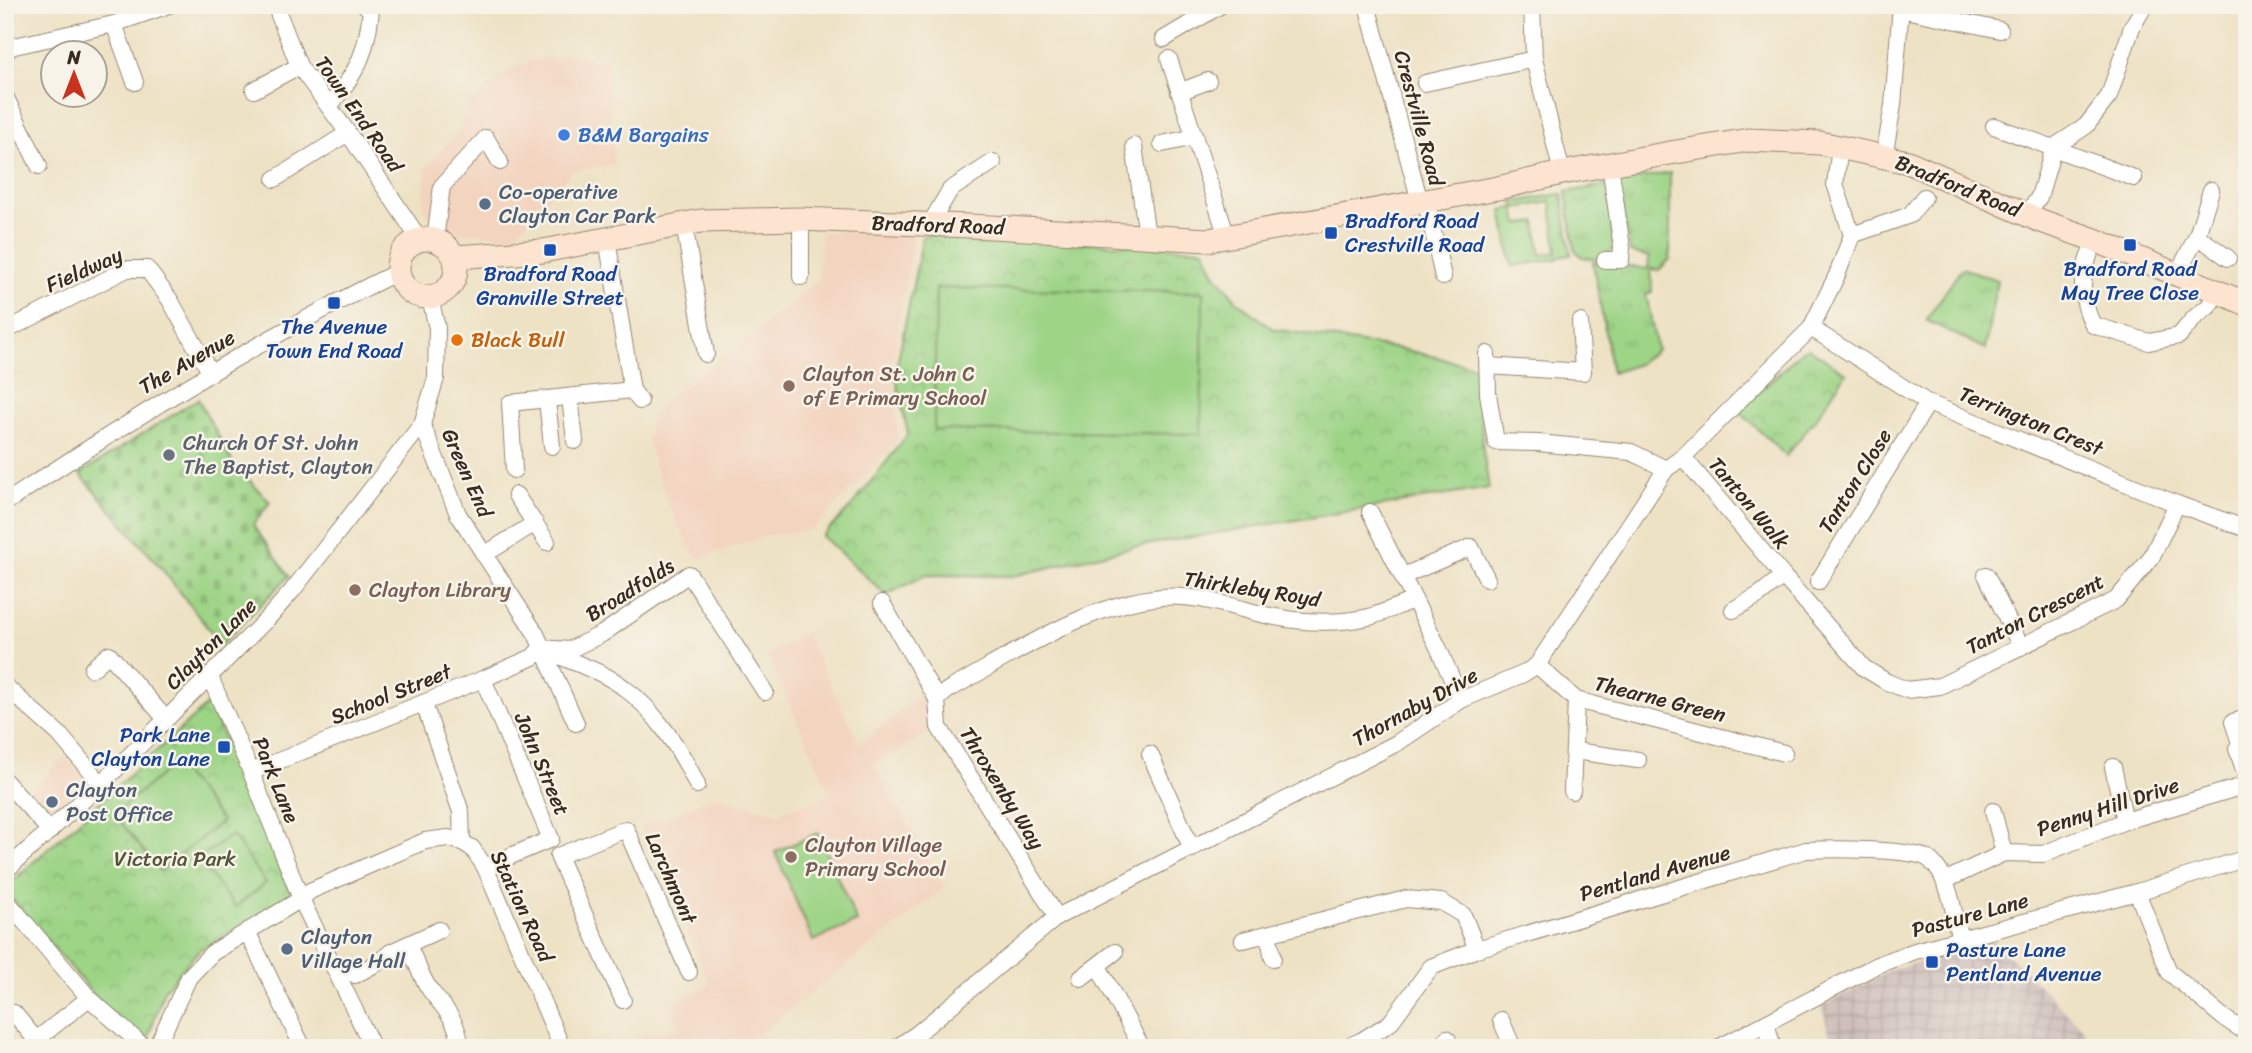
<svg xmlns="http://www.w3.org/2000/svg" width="2252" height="1053" font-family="Sriracha,sans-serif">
  <defs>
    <pattern id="industrial-grid" width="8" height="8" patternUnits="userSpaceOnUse" patternTransform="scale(1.75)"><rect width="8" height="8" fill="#cfc0bb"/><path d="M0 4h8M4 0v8" fill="none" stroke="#b3a5a0"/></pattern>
    <pattern id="grass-tufts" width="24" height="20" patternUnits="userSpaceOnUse" patternTransform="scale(1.75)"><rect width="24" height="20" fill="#9dd486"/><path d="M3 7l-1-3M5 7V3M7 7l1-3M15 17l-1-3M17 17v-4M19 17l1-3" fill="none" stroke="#88b673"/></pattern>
    <pattern id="cemetery-stones" width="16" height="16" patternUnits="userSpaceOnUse" patternTransform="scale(1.75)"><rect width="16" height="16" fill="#9dd486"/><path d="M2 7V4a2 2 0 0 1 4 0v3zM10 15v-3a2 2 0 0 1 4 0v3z" fill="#88b673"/></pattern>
    <pattern id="park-crowns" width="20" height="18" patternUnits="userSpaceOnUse" patternTransform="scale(1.75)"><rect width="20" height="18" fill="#9dd486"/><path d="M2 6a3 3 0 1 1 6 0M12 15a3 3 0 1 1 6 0" fill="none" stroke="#88b673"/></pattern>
  </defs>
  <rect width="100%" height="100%" fill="#f7f3e8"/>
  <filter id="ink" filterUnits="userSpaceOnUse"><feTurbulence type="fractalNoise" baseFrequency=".0143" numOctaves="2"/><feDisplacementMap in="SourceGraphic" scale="14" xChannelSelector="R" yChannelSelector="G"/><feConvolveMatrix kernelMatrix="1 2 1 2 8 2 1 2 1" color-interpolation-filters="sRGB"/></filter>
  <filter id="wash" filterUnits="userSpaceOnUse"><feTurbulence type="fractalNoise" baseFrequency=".00686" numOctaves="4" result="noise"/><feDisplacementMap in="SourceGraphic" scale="28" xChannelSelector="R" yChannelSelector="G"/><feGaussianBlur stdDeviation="1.57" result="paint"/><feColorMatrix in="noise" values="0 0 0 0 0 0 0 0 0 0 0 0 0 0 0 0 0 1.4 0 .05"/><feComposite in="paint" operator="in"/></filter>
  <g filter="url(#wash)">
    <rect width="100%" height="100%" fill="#eee2c5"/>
    <!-- built -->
    <g fill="#f3d4bf">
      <polygon points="577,55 609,64 609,108 615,165 572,171 513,237 458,231 429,216 423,207 426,168 458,132 470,105 488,87 513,68 536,59"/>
      <polygon points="821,232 914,233 892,367 898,441 812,530 768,535 697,560 676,521 657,474 647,441 650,420 659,405 746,340 819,279"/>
      <polygon points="805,633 860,744 931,687 939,727 873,764 945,888 741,1048 617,1048 649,1034 680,1029 669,1005 710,985 641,827 715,797 778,813 831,794 767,656"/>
      <polygon points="65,757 84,779 42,822 26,795"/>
    </g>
    <!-- industrial -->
    <polygon fill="url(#industrial-grid)" points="1994,941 2082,1028 2098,1048 1833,1048 1822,1006 1894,969"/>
    <!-- grass -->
    <g fill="url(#grass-tufts)" stroke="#6c7f52" stroke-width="2">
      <polygon points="1670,173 1670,259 1659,270 1651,269 1652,292 1646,294 1657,350 1638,364 1612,373 1593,262 1648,269 1649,257 1630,252 1618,182"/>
      <polygon points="1607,185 1614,248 1600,260 1582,257 1575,250 1566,192"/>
      <polygon points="1962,268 1997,280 1985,349 1926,320"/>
    </g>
    <!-- cemetery -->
    <polygon fill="url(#cemetery-stones)" stroke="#6c7f52" stroke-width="2" points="198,399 233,463 270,502 253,525 289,576 221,645 161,568 80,474"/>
    <!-- park -->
    <g fill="url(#park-crowns)" stroke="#6c7f52" stroke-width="2">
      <polygon points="940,235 1204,249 1214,272 1237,301 1273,329 1406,350 1478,367 1483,451 1489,488 1133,547 1014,576 926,575 886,595 822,536 852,506 908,434 895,374 923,236"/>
      <polygon points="1808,348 1846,373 1817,417 1786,456 1739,411 1801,352"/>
      <polygon points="209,703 291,893 271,910 199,950 164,990 145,1048 139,1048 5,891 5,888"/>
    </g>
    <!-- garden -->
    <g fill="#9dd486" stroke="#6c7f52" stroke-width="2" fill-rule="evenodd">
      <path d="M1562 194 1571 255 1558 256V259L1512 266 1502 210 1515 208 1514 202ZM1551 202 1557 252 1541 255 1536 222 1518 224 1515 208Z"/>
      <polygon points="936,288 1203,292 1201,434 934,430"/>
      <polygon points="175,763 222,821 160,871 114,814"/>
      <polygon points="818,833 857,922 813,941 775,852"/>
      <polygon points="232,835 266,883 235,907 198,859"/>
    </g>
  </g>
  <g filter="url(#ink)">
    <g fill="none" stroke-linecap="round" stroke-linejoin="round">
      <defs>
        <g id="street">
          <polyline points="275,5 299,66 348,133 420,240"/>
          <polyline points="1367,5 1420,202"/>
          <polyline points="1532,5 1534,59 1562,173"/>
          <polyline points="1901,9 2000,30"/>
          <polyline points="114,24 135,82"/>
          <polyline points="1164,39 1221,5"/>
          <polyline points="5,55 10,47 114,24 169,5"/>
          <polyline points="1169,59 1227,237"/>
          <polyline points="1425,83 1534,59"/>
          <polyline points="254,90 299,66"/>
          <polyline points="1179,92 1208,81"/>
          <polyline points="5,96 39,166"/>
          <path d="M329 107C357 70 366 58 371 10L365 5"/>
          <polyline points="1994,126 2134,178"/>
          <polyline points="1162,144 1195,137"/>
          <polyline points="1134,146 1147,236"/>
          <polyline points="1840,148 1835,184 1852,235"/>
          <polyline points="1884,157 1893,105 1901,5"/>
          <polyline points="275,179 348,133"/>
          <polyline points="1421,201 1429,213 1443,277"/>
          <polyline points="2027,214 2039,197 2054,147 2086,126 2109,96 2132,27 2145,5"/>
          <polyline points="801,219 801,277"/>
          <polyline points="684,224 706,354"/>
          <polyline points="930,224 950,190 993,162"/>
          <polyline points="2197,236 2228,258"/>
          <polyline points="607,239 632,390 640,401"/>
          <polyline points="435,240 442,186 486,138 500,162"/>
          <path d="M2095 240C2082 271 2077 292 2093 325L2149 342 2179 336 2194 318 2208 307 2219 290"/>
          <polyline points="1605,260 1621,260 1622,248 1610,164"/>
          <polyline points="2177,275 2197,236 2211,190"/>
          <polyline points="1811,328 1928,403 2177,504 2247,529"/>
          <polyline points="5,331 127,269 147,269 170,300 210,372"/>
          <polyline points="1487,354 1488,394 1496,442 1538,443 1631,452 1666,469"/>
          <polyline points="1488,366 1583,372 1580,322"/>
          <polyline points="570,397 575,441"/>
          <polyline points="547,400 552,446"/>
          <polyline points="422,424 458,514 536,634 576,723"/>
          <polyline points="1683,457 1783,576 1864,668 1887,682 1907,690 1940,686 2116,600 2151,558 2177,504"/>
          <polyline points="514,470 510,403 632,390"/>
          <polyline points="516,495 547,542"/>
          <path d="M5 503C97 442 188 384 284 331 321 311 359 290 398 272"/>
          <polyline points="1370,512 1438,647 1461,700"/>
          <polyline points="484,555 535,523"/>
          <polyline points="1986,575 2021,647"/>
          <polyline points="1403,576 1471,547 1487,579"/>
          <polyline points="1818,582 1928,403"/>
          <polyline points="882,603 937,699 939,727 1057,917"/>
          <polyline points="1733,610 1759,595 1783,576"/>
          <polyline points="541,648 569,650 602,634 689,574 765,692"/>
          <path d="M550 652C574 663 602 671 623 687 653 708 682 751 697 785"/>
          <polyline points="1537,665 1576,700 1784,753"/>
          <polyline points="92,669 109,654 165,718"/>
          <polyline points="210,677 251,772 301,899 373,1048"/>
          <polyline points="483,679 551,839 485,867"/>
          <polyline points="5,686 59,734 101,784"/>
          <path d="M937 699 948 690C1014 654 1086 604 1162 597 1195 594 1226 605 1257 613 1293 622 1333 625 1369 617 1384 613 1399 605 1414 600"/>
          <polyline points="424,704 461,812 462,842 472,848 485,867 562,1048"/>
          <polyline points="2247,718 2233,722 2240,743 2237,749 2247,778"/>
          <polyline points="1575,751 1638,760"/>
          <polyline points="1150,754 1192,849"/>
          <polyline points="2113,767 2125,821"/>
          <polyline points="251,772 483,679 533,657 541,648"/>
          <polyline points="5,781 50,831"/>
          <polyline points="1572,791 1576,700"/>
          <polyline points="1993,811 2004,853"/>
          <polyline points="5,871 101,784 269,617 292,591 422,424 436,378 437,328 430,298"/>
          <polyline points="1944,881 2004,853 2043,854 2125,821 2247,785"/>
          <polyline points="2137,892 2169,972 2224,1018 2247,1033"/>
          <polyline points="5,899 89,998 145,1048"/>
          <polyline points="247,931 303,1048"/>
          <polyline points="1268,934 1273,958"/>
          <polyline points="1243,940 1406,899 1441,902 1463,915 1477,949"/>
          <path d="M408 945C415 959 421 977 430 990 447 1012 457 1019 461 1048"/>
          <polyline points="1098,966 1142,1048"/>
          <polyline points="355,975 379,962 391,952 439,930"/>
          <polyline points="1081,978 1115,952"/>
          <polyline points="623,1000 558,856 626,829 689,972"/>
          <polyline points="14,1013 41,1046"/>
          <polyline points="1501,1020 1513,1048"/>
          <polyline points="1766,1023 1773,1048"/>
          <polyline points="1447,1038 1451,1048"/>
          <polyline points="36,1040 89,998"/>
          <polyline points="156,1048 189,977 212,953 301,899 310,891 425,841 448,838 462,842"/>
          <polyline points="896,1048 918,1033 1057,917 1397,743 1461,700 1523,674 1537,665 1666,469 1683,457 1811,328 1837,275 1852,235 1910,215 1924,197"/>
          <path d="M1344 1048 1361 1041 1390 1023 1431 967 1477 949 1806 850C1828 849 1916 848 1930 860 1951 879 1954 915 1960 941"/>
          <polyline points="1718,1048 1877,965 1915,951 2137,892 2247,858"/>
        </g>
        <g id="secondary">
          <circle cx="427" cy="268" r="29"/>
          <polyline points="454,257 543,251 701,221 801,219 992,227 1208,240 1498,188 1562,173 1670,153 1749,140 1820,143 1908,162 2041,221 2095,240 2247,304"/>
        </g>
      </defs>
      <!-- street casing -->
      <use href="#street" stroke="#948672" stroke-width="18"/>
      <!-- secondary casing -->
      <use href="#secondary" stroke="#948672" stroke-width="25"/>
      <!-- street -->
      <use href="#street" stroke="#fff" stroke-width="16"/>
      <!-- secondary -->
      <use href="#secondary" stroke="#fde4d0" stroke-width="23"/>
    </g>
  </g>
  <!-- markers -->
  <circle fill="#3f7fe0" stroke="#f7f3e8" stroke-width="2.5" cx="564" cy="135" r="7"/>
  <g fill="#5c6f8a" stroke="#f7f3e8" stroke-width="2.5">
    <circle cx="485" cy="204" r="7"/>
    <circle cx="52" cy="802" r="7"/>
    <circle cx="287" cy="949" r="7"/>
  </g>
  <g fill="#1a4fb4" stroke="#f7f3e8" stroke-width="2.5">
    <rect x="1324" y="226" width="14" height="14" rx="3.5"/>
    <rect x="2123" y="238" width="14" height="14" rx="3.5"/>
    <rect x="543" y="243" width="14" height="14" rx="3.5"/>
    <rect x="327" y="296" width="14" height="14" rx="3.5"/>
    <rect x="217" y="740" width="14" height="14" rx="3.5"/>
    <rect x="1925" y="955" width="14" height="14" rx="3.5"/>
  </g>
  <circle fill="#e8710a" stroke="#f7f3e8" stroke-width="2.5" cx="457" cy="340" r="7"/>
  <g fill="#8d6e63" stroke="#f7f3e8" stroke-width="2.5">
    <circle cx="789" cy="386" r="7"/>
    <circle cx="355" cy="590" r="7"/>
    <circle cx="791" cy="857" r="7"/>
  </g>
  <circle fill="#6b7280" stroke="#f7f3e8" stroke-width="2.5" cx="169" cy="455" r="7"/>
  <g text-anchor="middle" stroke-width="5" stroke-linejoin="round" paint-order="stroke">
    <!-- street labels -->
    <g font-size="21" fill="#3b2a1e" stroke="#f7f3e8">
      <text transform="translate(359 114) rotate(55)" y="7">Town End Road</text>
      <text transform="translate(1419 118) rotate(75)" y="7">Crestville Road</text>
      <text transform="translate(1958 186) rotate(22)" y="7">Bradford Road</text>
      <text transform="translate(938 225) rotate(2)" y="7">Bradford Road</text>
      <text transform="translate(84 270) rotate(-24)" y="7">Fieldway</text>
      <text transform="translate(187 362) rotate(-30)" y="7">The Avenue</text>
      <text transform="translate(2031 421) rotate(22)" y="7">Terrington Crest</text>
      <text transform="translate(467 473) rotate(66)" y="7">Green End</text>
      <text transform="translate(1855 481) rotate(-58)" y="7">Tanton Close</text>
      <text transform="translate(1749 503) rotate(50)" y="7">Tanton Walk</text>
      <text transform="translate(1252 589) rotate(9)" y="7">Thirkleby Royd</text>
      <text transform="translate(630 590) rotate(-32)" y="7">Broadfolds</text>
      <text transform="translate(2035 614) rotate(-27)" y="7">Tanton Crescent</text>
      <text transform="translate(211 644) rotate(-45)" y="7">Clayton Lane</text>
      <text transform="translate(391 694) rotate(-22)" y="7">School Street</text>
      <text transform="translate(1660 699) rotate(14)" y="7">Thearne Green</text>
      <text transform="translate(1415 707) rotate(-29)" y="7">Thornaby Drive</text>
      <text transform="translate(542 764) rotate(67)" y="7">John Street</text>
      <text transform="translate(276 780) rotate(68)" y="7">Park Lane</text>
      <text transform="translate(1002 788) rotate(58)" y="7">Throxenby Way</text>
      <text transform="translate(2108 807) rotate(-18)" y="7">Penny Hill Drive</text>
      <text transform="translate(1655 873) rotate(-16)" y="7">Pentland Avenue</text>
      <text transform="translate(671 878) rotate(66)" y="7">Larchmont</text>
      <text transform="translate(522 906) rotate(65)" y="7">Station Road</text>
      <text transform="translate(1970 915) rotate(-15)" y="7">Pasture Lane</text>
    </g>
    <!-- shop labels -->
    <g font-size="21" fill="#366cbe" stroke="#f7f3e8" text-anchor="start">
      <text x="578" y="142">B&amp;M Bargains</text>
    </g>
    <!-- service labels -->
    <g font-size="21" fill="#4e5e75" stroke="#f7f3e8" text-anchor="start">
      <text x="499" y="199">Co-operative<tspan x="499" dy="24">Clayton Car Park</tspan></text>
      <text x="66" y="797">Clayton<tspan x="66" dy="24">Post Office</tspan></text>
      <text x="301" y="944">Clayton<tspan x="301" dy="24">Village Hall</tspan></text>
    </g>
    <!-- transit labels -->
    <g font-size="21" fill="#164399" stroke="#f7f3e8">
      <text x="1345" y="228" text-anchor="start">Bradford Road<tspan x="1345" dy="24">Crestville Road</tspan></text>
      <text x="2130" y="276">Bradford Road<tspan x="2130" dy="24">May Tree Close</tspan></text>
      <text x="550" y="281">Bradford Road<tspan x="550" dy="24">Granville Street</tspan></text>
      <text x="334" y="334">The Avenue<tspan x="334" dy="24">Town End Road</tspan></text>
      <text x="210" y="742" text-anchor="end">Park Lane<tspan x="210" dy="24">Clayton Lane</tspan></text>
      <text x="1946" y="957" text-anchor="start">Pasture Lane<tspan x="1946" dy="24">Pentland Avenue</tspan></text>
    </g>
    <!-- food labels -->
    <g font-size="21" fill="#c56008" stroke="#f7f3e8" text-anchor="start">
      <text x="471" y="347">Black Bull</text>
    </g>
    <!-- education labels -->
    <g font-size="21" fill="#785e54" stroke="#f7f3e8" text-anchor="start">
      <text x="803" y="381">Clayton St. John C<tspan x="803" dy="24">of E Primary School</tspan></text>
      <text x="369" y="597">Clayton Library</text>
      <text x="805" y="852">Clayton Village<tspan x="805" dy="24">Primary School</tspan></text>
    </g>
    <!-- worship labels -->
    <g font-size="21" fill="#5b616d" stroke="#f7f3e8" text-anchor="start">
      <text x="183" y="450">Church Of St. John<tspan x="183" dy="24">The Baptist, Clayton</tspan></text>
    </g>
    <!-- park labels -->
    <g font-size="21" fill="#545438" stroke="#f7f3e8">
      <text x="175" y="866">Victoria Park</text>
    </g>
  </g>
  <!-- margin -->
  <rect width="2252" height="1053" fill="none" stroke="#f7f3e8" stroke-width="28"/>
  <!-- north arrow -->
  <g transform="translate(74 74)"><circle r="33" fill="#f7f3e8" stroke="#aca397" stroke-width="2"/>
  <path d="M0-5L12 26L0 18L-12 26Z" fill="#c8321e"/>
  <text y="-10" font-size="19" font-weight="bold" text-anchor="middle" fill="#3b2a1e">N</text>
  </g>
</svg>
